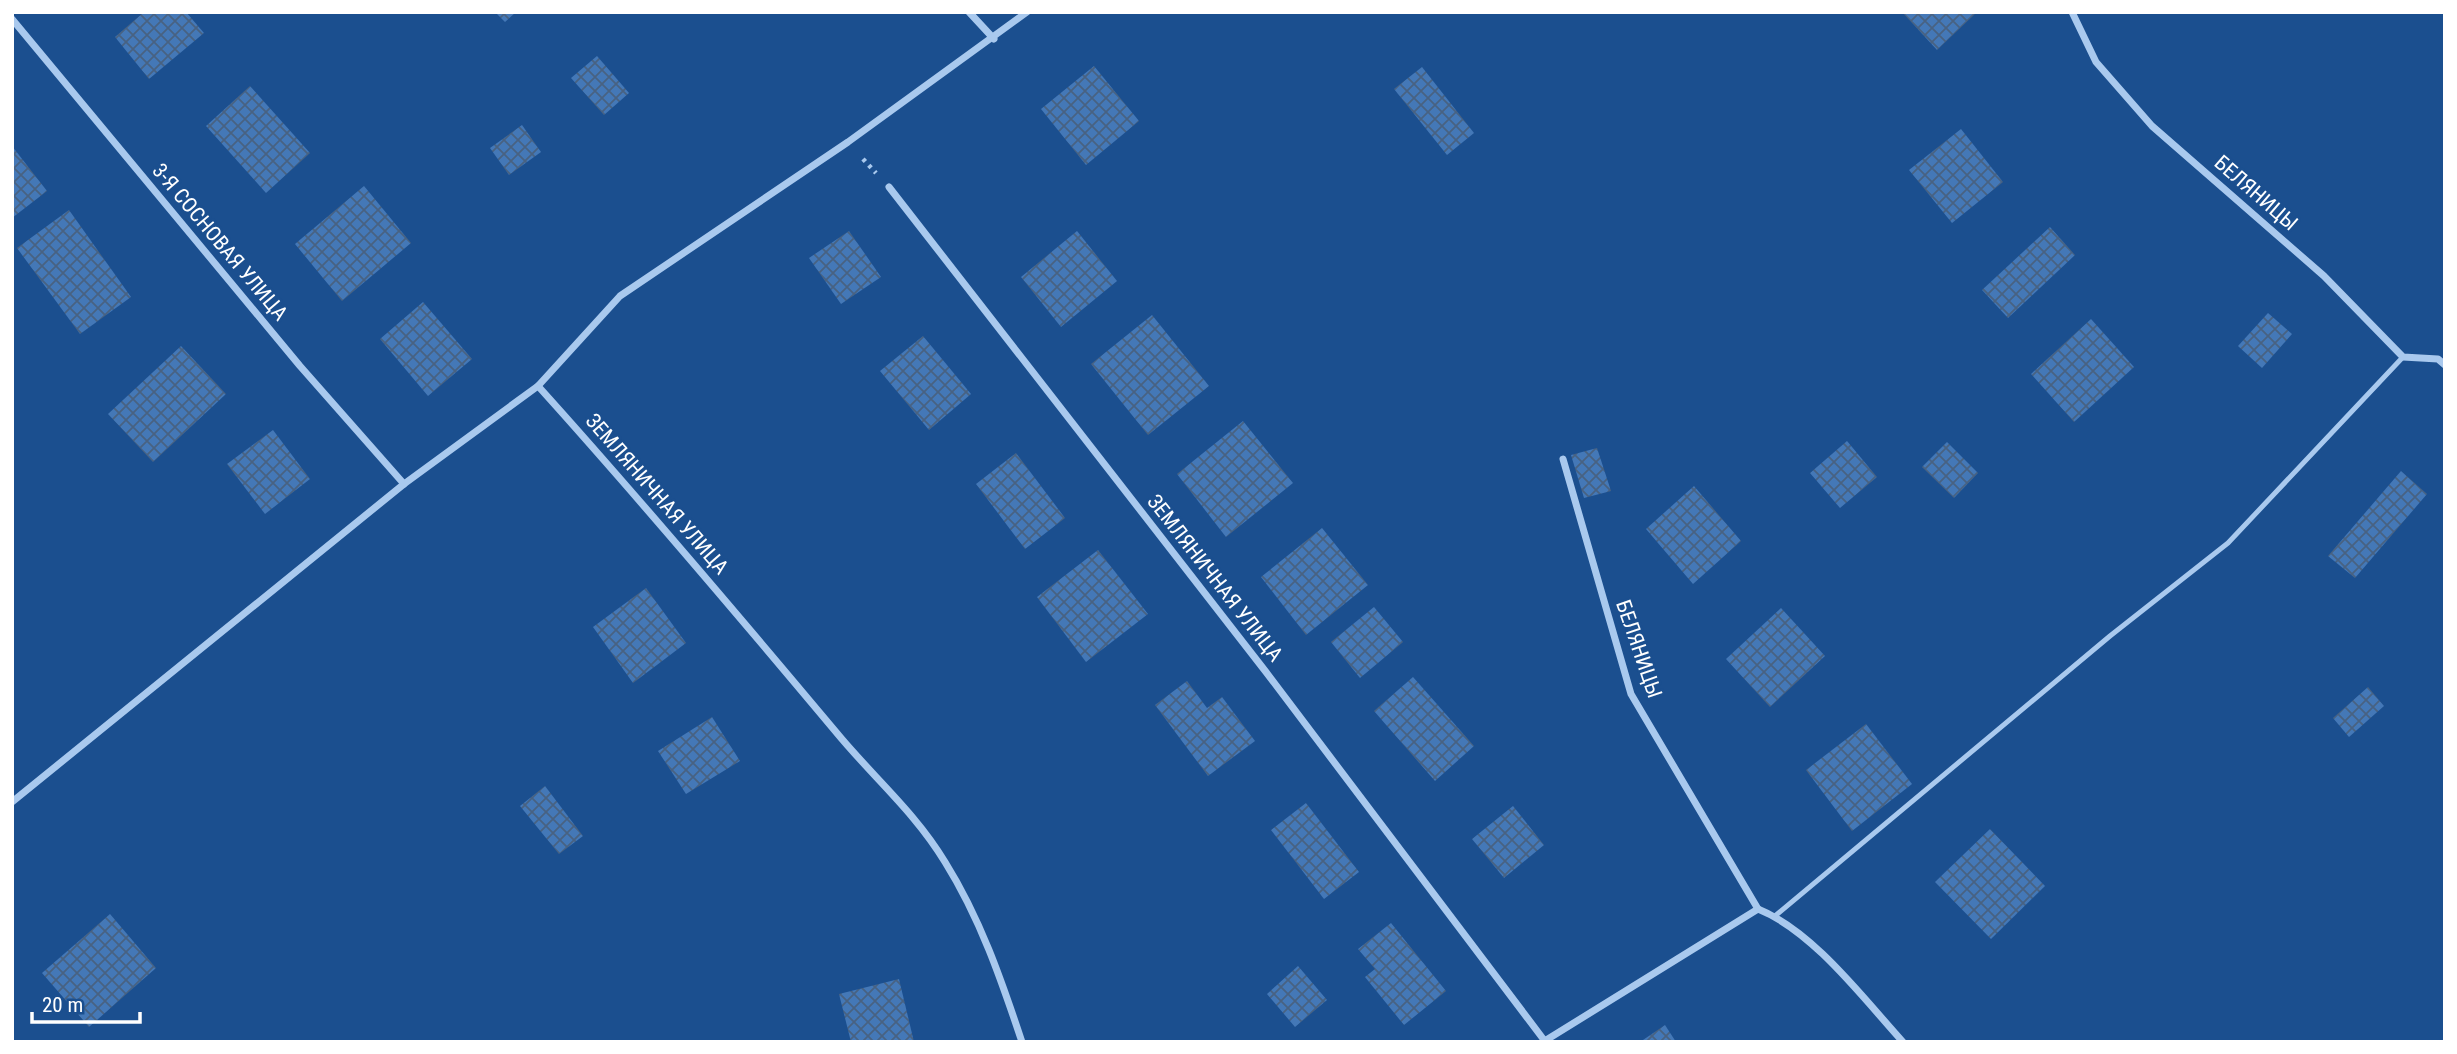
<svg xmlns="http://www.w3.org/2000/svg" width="2457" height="1054" font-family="'Roboto Condensed',sans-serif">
  <defs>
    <pattern id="building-cross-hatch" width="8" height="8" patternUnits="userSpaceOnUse" patternTransform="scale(1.75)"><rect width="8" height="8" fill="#4478b7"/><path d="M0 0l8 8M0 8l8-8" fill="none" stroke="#486282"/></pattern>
  </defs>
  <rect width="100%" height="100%" fill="#1b4f8f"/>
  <!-- building -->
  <g fill="url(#building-cross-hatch)">
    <polygon points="144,12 186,12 204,33 149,79 115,37"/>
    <polygon points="495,12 516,12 505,22"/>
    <polygon points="1902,12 1977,12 1937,50"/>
    <polygon points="597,56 629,93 604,115 571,78"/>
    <polygon points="1094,66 1139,121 1086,165 1041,109"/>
    <polygon points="1422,67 1474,133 1447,155 1394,89"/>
    <polygon points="250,86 310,153 266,193 206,126"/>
    <polygon points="522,125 541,152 509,175 490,148"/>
    <polygon points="1961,129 2003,182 1952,223 1909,170"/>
    <polygon points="12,146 47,191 12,218"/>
    <polygon points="364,186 411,243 342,301 295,244"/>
    <polygon points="69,210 131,297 80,334 17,248"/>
    <polygon points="2050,227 2075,255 2008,318 1982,290"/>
    <polygon points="849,231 881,277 841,304 809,258"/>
    <polygon points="1077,231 1117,281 1061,327 1021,277"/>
    <polygon points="423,302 472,359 428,396 380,339"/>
    <polygon points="2268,313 2292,334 2262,368 2238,346"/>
    <polygon points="1152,315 1209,386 1148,435 1091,364"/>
    <polygon points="2091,319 2134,367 2074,422 2031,374"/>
    <polygon points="923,336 971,394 929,430 880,371"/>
    <polygon points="181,346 226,394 153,462 108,414"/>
    <polygon points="1243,421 1293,483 1226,537 1177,474"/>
    <polygon points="273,430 310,479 265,514 227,464"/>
    <polygon points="1847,441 1877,477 1840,508 1810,473"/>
    <polygon points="1947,442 1978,473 1954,498 1922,467"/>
    <polygon points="1597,448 1611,491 1584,498 1571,455"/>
    <polygon points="1016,453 1065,518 1025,549 976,484"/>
    <polygon points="2401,471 2427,494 2355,578 2328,556"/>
    <polygon points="1694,486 1741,541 1693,584 1646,529"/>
    <polygon points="1322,528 1368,585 1306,635 1261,577"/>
    <polygon points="1098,550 1148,614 1086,662 1037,597"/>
    <polygon points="646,588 686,643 633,683 593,627"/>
    <polygon points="1374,607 1403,642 1360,678 1331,642"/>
    <polygon points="1781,608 1825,656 1770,707 1726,659"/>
    <polygon points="1413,677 1474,746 1435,781 1374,711"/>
    <polygon points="1187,681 1207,708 1222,697 1255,741 1208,776 1155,705"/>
    <polygon points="2368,687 2384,706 2349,737 2333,718"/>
    <polygon points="712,717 740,761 686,794 658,751"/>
    <polygon points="1866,724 1912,784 1852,831 1806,770"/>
    <polygon points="545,786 583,836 559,854 520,806"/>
    <polygon points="1306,803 1359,872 1324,899 1271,830"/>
    <polygon points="1513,806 1544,845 1504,878 1472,839"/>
    <polygon points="1990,829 2045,886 1991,939 1935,882"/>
    <polygon points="110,914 156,968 89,1027 42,973"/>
    <polygon points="1391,923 1446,991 1404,1025 1365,977 1375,969 1358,949"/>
    <polygon points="1298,966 1327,1000 1295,1027 1267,994"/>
    <polygon points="899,979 914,1042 851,1042 839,994"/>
    <polygon points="1665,1025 1676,1042 1640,1042"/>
  </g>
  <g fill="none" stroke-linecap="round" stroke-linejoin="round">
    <!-- path -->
    <polyline stroke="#a9c9ee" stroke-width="4.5" stroke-dasharray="3.5 5" stroke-linecap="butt" points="863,159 876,173"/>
    <!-- service -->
    <polyline stroke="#a9c9ee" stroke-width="5" points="1775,916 2110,636 2228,543 2403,357"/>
    <!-- minor -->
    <g stroke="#a9c9ee" stroke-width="7">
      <polyline points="969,12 994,39"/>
      <polyline points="2072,12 2096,62 2152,126 2324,276 2403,357 2438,359 2445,365"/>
      <polyline points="12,19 300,366 404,484"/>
      <polyline points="889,187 1266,672 1544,1040"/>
      <path d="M538 386C640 499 738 615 836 732 872 776 915 812 945 862 980 918 1001 979 1022 1042"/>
      <polyline points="1563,459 1631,694 1758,909"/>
      <polyline points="12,802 404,484 538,386 620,296 848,142 1027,12"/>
      <path d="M1543 1042 1758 909C1813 931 1863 998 1903 1042"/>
    </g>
  </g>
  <g text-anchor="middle" stroke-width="5" stroke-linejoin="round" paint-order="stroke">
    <!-- street labels -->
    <g font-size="21" fill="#fff" stroke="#1b4f8f">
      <text transform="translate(2256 193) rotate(41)" y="7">БЕЛЯНИЦЫ</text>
      <text transform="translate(220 242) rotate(50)" y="7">3-Я СОСНОВАЯ УЛИЦА</text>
      <text transform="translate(657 494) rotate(49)" y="7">ЗЕМЛЯНИЧНАЯ УЛИЦА</text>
      <text transform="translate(1215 578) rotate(52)" y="7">ЗЕМЛЯНИЧНАЯ УЛИЦА</text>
      <text transform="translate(1639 649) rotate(71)" y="7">БЕЛЯНИЦЫ</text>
    </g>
  </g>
  <!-- border -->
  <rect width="2457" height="1054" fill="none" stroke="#ffffff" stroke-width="28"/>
  <!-- scale -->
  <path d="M32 1012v10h108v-10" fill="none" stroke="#ffffff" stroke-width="3.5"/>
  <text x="42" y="1012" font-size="21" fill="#ffffff" stroke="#1b4f8f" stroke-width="5" paint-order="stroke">20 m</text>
</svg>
